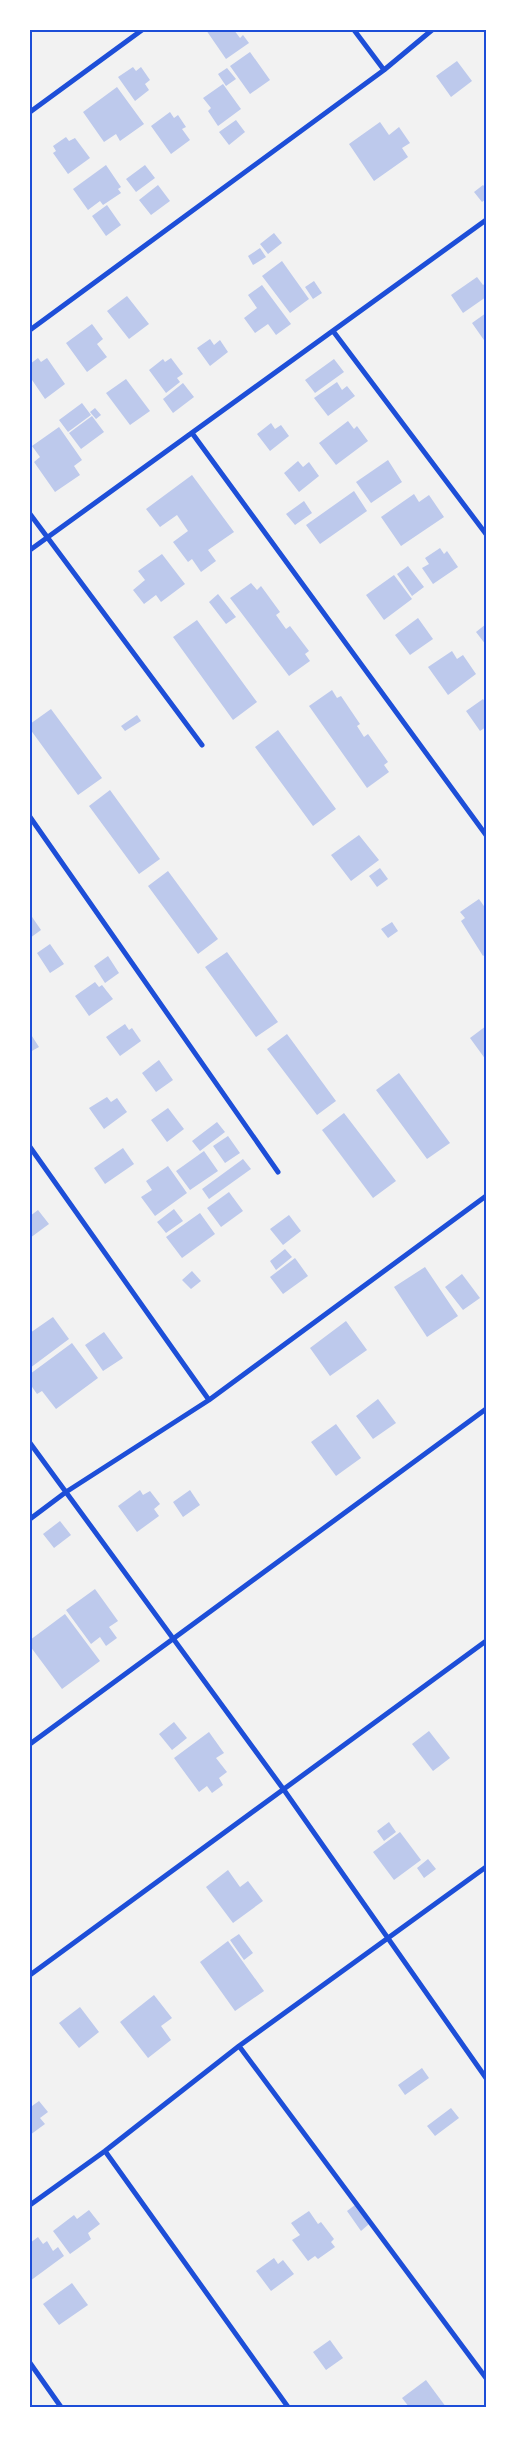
<svg xmlns="http://www.w3.org/2000/svg" width="516" height="2437" viewBox="0 0 516 2437" font-family="Quicksand,sans-serif">
<style>
.building{fill:#bdc9ec}
.lines{fill:none;stroke-linecap:round;stroke-linejoin:round}
.minor{stroke:#1d4ed8;stroke-width:5}
.neatline{fill:none;stroke:#1d4ed8;stroke-width:2}
</style>
<rect width="100%" height="100%" fill="#f2f2f2"/>
<path class="building" d="M206,30H234L240,38L243,35L249,43L226,59Z
M250,52L270,80L250,94L230,66Z
M457,61L472,81L451,97L436,76Z
M133,67L136,71L141,67L150,80L145,84L149,90L135,101L118,77Z
M227,68L236,79L226,86L218,74Z
M223,84L241,109L218,126L208,111L211,108L203,98Z
M117,87L144,124L120,141L116,134L104,142L83,112Z
M170,112L174,118L178,115L186,127L182,129L190,140L171,154L151,126Z
M236,120L245,132L229,145L219,132Z
M380,122L389,135L399,127L410,143L402,148L408,157L374,181L349,144Z
M66,137L69,141L75,138L90,158L68,174L53,153L56,151L53,146Z
M106,165L121,187L118,189L121,193L103,205L100,201L88,210L73,189Z
M145,165L155,178L136,192L126,179Z
M158,185L170,201L151,215L139,200Z
M483,185L486,188V199L482,202L474,192Z
M107,205L121,225L106,236L92,216Z
M274,233L282,243L268,254L260,244Z
M260,248L266,257L253,265L248,256Z
M282,261L309,299L290,313L262,276Z
M477,277L483,285L486,283V297L463,313L451,295Z
M314,281L322,293L313,299L305,287Z
M262,285L291,324L276,335L268,324L255,333L244,318L257,308L248,295Z
M127,296L149,324L129,339L107,311Z
M486,313V343L472,323Z
M92,324L103,339L97,344L107,357L87,372L66,343Z
M210,339L214,345L220,340L228,352L210,366L197,348Z
M38,358L41,362L47,358L65,384L45,399L30,377V364Z
M171,358L183,374L177,378L180,382L166,393L149,370L163,359L165,362Z
M334,359L344,372L315,393L305,380Z
M126,379L150,411L130,425L106,393Z
M337,382L342,390L347,386L355,396L328,416L314,398Z
M183,383L194,397L173,413L163,399Z
M82,403L91,415L68,432L59,420Z
M95,408L101,415L96,419L90,412Z
M92,416L104,432L81,449L69,433Z
M348,421L354,429L357,426L368,441L336,465L319,443Z
M271,423L275,429L281,425L289,436L270,451L257,434Z
M59,427L82,460L74,466L80,475L55,492L34,462L40,457L32,446Z
M388,460L402,482L371,503L356,482Z
M298,461L303,467L309,462L319,476L299,492L284,473Z
M192,475L234,532L208,550L216,561L201,572L192,559L188,562L173,542L188,531L177,515L160,527L146,509Z
M354,491L367,511L320,544L306,525Z
M414,494L419,502L429,495L444,517L401,546L381,517Z
M304,501L312,513L295,525L286,514Z
M440,548L444,554L447,551L458,567L433,584L422,568L429,564L425,558Z
M162,554L185,584L161,602L156,595L144,604L133,590L145,580L138,571Z
M408,566L424,587L412,596L397,574Z
M394,575L412,599L384,620L366,595Z
M251,583L257,590L261,586L280,612L276,615L286,629L290,626L309,651L305,654L310,661L289,676L230,598Z
M218,594L236,617L226,624L209,602Z
M418,618L433,639L410,655L395,635Z
M197,620L257,702L233,720L173,637Z
M486,624V645L476,632Z
M452,651L457,659L463,655L476,674L448,695L428,667Z
M332,690L337,698L341,696L360,724L357,726L364,737L368,734L388,762L384,765L389,772L367,788L309,706Z
M483,699L486,703V727L480,731L466,711Z
M51,709L102,778L78,795L30,729V724Z
M137,715L141,721L125,731L121,726Z
M278,730L336,809L313,826L255,747Z
M110,790L160,859L139,874L89,806Z
M359,835L379,860L351,881L331,855Z
M380,868L388,879L377,887L369,876Z
M168,871L218,939L198,954L148,886Z
M479,899L486,909V954L483,956L461,921L465,918L460,912Z
M30,914L41,930L30,938Z
M392,922L398,931L388,938L381,929Z
M50,944L64,964L50,973L37,953Z
M227,952L278,1022L256,1037L205,967Z
M108,956L119,973L105,983L94,966Z
M95,982L99,987L102,985L113,999L89,1016L75,996Z
M125,1024L129,1030L132,1028L141,1041L120,1056L106,1037Z
M486,1026V1060L470,1038Z
M30,1033L39,1047L30,1052Z
M287,1034L336,1101L317,1115L267,1049Z
M159,1060L173,1080L156,1092L142,1073Z
M399,1073L450,1143L427,1159L376,1090Z
M107,1097L111,1102L117,1098L127,1112L104,1129L89,1108Z
M168,1108L184,1129L167,1142L151,1120Z
M344,1113L396,1181L373,1198L322,1130Z
M217,1122L225,1132L200,1151L192,1141Z
M228,1136L240,1153L225,1163L213,1146Z
M123,1148L134,1164L105,1184L94,1168Z
M204,1151L218,1171L190,1190L176,1171Z
M243,1159L251,1169L209,1199L202,1189Z
M168,1166L187,1193L155,1216L141,1197L152,1190L146,1181Z
M229,1192L243,1211L221,1227L207,1208Z
M174,1209L183,1221L166,1233L157,1222Z
M38,1210L49,1224L30,1238V1216Z
M200,1213L215,1234L182,1258L166,1237Z
M289,1215L301,1231L283,1245L270,1229Z
M285,1249L292,1257L276,1270L270,1261Z
M295,1258L308,1276L283,1294L270,1277Z
M425,1267L458,1316L427,1337L394,1287Z
M192,1271L201,1281L191,1289L182,1280Z
M462,1274L480,1298L463,1310L445,1287Z
M53,1317L69,1339L30,1368V1333Z
M346,1321L367,1350L330,1376L310,1348Z
M104,1332L123,1358L103,1371L85,1345Z
M72,1343L98,1378L56,1409L42,1391L37,1394L30,1384V1374Z
M378,1399L396,1423L373,1439L356,1416Z
M336,1424L361,1458L336,1476L311,1442Z
M140,1490L143,1495L150,1491L160,1504L154,1509L159,1516L137,1532L118,1506Z
M190,1490L200,1505L183,1517L173,1502Z
M60,1521L71,1535L54,1548L43,1534Z
M95,1589L118,1621L109,1627L117,1638L106,1646L100,1637L91,1644L66,1610Z
M65,1614L100,1661L62,1689L30,1646V1640Z
M174,1722L187,1738L172,1750L159,1734Z
M429,1731L450,1758L433,1771L412,1744Z
M209,1732L224,1753L216,1758L227,1772L219,1778L223,1785L212,1793L207,1786L199,1792L174,1758Z
M389,1822L396,1832L384,1841L377,1831Z
M400,1832L421,1860L394,1880L373,1852Z
M428,1859L436,1869L424,1878L417,1868Z
M228,1870L240,1887L248,1881L263,1901L233,1923L206,1887Z
M239,1934L253,1953L244,1960L230,1940Z
M228,1941L264,1991L235,2011L200,1962Z
M154,1995L172,2018L161,2026L171,2040L148,2058L120,2022Z
M80,2007L99,2032L79,2048L59,2023Z
M422,2068L429,2078L405,2095L398,2085Z
M39,2101L48,2112L40,2118L45,2124L30,2135V2104L32,2106Z
M451,2108L459,2118L435,2136L427,2126Z
M355,2205L369,2224L361,2231L347,2211Z
M89,2210L100,2224L88,2233L91,2239L70,2254L53,2231L74,2215L77,2219Z
M309,2211L318,2224L321,2222L334,2239L331,2242L335,2247L318,2259L315,2256L308,2261L292,2240L300,2235L291,2223Z
M38,2237L43,2244L47,2241L53,2251L58,2247L64,2256L30,2281V2243Z
M274,2258L278,2264L283,2260L294,2274L271,2291L256,2271Z
M72,2283L88,2305L59,2325L43,2304Z
M330,2340L343,2358L326,2370L313,2352Z
M426,2380L446,2407H409L402,2398Z"/>
<g class="lines">
<path class="minor" d="M354,30L384,70
M30,112L142,30
M30,330L384,70L432,30
M333,331L486,534
M192,433L486,835
M30,514L202,745
M30,550L486,220
M30,817L278,1172
M30,1147L209,1400
M30,1443L284,1790L486,2078
M30,1519L66,1492L209,1400L486,1196
M30,1744L486,1409
M30,1975L486,1641
M239,2046L486,2378
M105,2151L288,2407
M30,2205L105,2151L239,2046L486,1867
M30,2363L61,2407"/>
</g>
<rect width="516" height="2437" fill="none" stroke="#ffffff" stroke-width="62"/>
<rect x="31" y="31" width="454" height="2375" class="neatline"/>
</svg>
